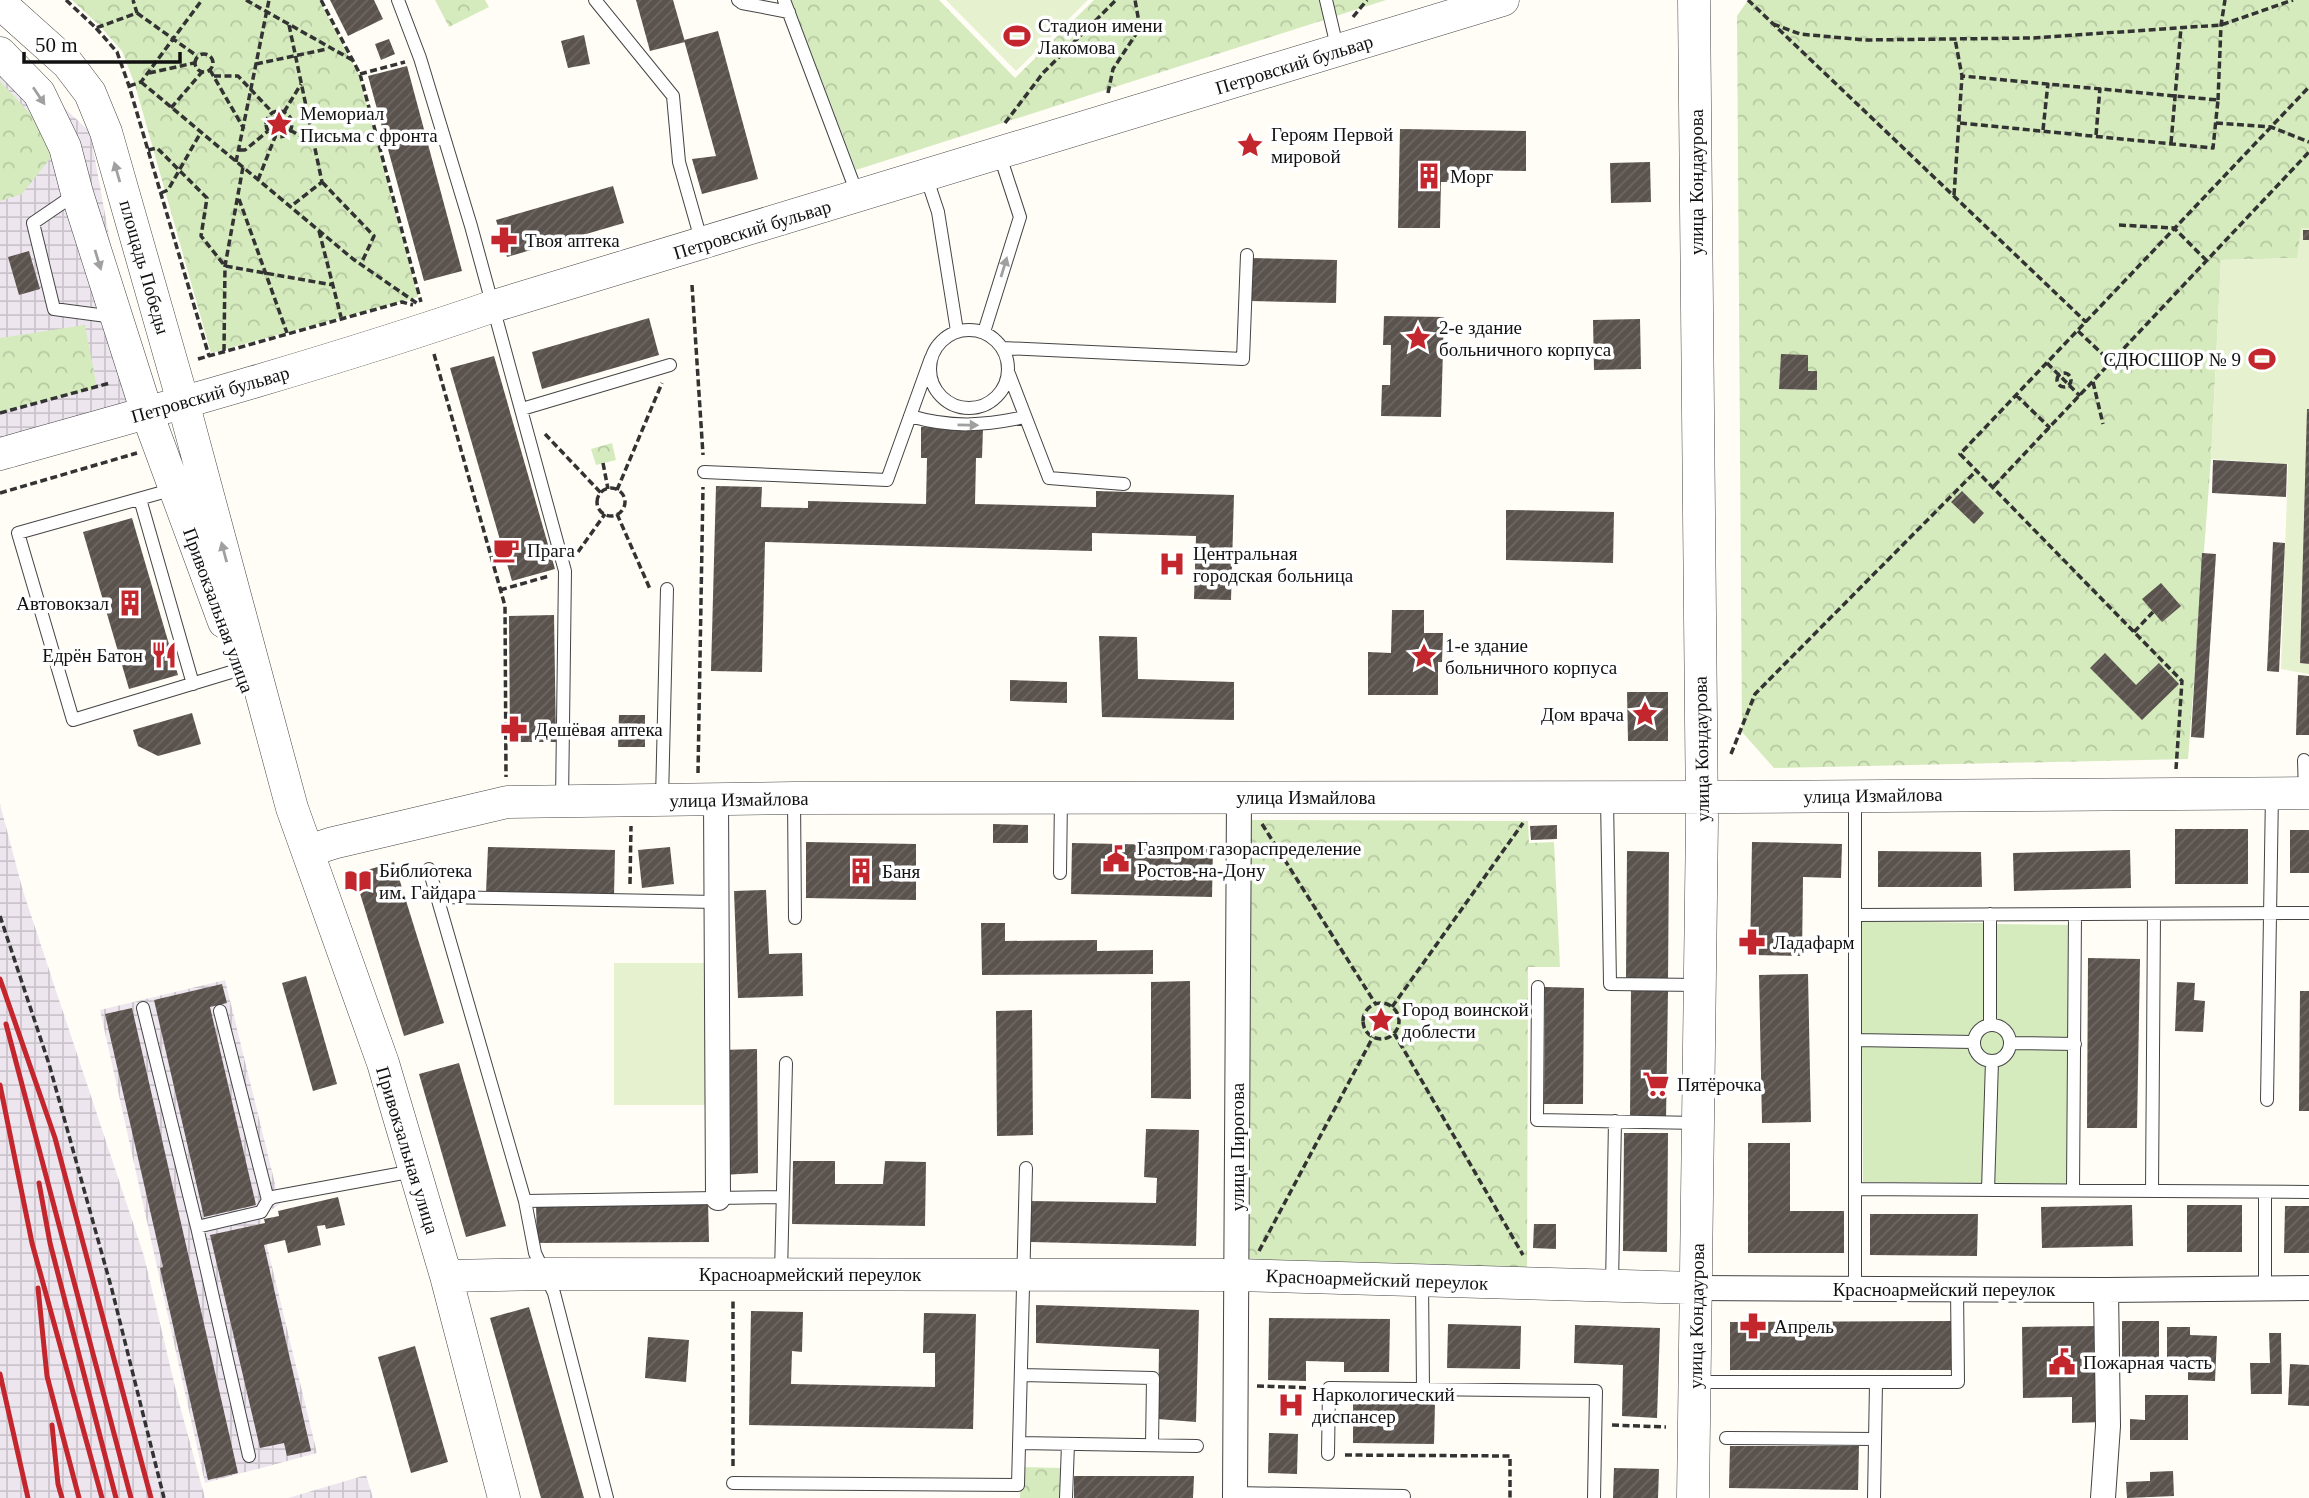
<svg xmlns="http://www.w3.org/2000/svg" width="2309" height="1498" viewBox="0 0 2309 1498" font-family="Georgia,serif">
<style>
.industrial{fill:url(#industrial-grid)}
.grass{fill:#d5ebbd}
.park{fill:url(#park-crowns)}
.pitch{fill:#e6f2cf}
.building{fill:url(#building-hatch)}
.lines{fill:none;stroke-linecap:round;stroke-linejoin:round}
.service-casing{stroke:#444;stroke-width:14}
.minor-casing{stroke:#444;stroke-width:26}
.tertiary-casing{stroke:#444;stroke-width:33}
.path{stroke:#333;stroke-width:3.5;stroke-dasharray:7 3.5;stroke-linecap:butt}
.service{stroke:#fff;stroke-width:12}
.minor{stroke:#fff;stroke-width:24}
.tertiary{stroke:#fff;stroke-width:32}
.rail{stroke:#c4262e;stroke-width:5}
.oneway{fill:#a0a0a0}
.labels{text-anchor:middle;stroke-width:7;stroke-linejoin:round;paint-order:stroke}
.poi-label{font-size:19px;fill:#111;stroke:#fff;text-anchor:start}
.street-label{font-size:19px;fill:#111;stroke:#fff}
</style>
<defs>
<pattern id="industrial-grid" width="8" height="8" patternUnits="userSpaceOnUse" patternTransform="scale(1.75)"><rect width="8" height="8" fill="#eee6ef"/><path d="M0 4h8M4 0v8" fill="none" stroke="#cbc4cc"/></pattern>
<pattern id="park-crowns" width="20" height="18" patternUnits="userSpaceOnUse" patternTransform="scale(1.75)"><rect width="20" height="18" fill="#d5ebbd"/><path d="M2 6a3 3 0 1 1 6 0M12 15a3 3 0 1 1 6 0" fill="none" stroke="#b6c8a1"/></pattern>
<pattern id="building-hatch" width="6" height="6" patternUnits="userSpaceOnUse" patternTransform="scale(1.75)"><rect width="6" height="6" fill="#5a524d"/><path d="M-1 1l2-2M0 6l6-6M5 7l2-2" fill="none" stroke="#6d6662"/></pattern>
</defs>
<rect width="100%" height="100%" fill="#fffdf5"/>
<path class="industrial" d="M0,47L90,132L142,415L0,453Z
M0,804L23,891L144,1256L177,1395L205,1498H0Z
M225,980L280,1204L260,1217L317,1453L205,1483L100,1010Z
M366,1475L373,1498H288Z"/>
<path class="grass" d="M1861,921L1985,923V1022L1977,1029L1972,1038L1861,1035Z
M1995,924L2071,925L2069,1039L2013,1038L2001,1023L1994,1022Z
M1979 1043a13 13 0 1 1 26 0a13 13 0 1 1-26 0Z
M1862,1046L1969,1047C1973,1056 1977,1061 1986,1064L1982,1183L1863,1182Z
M2014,1047L2070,1048L2068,1186L1993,1185L1997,1065C2006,1061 2011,1057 2014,1047Z"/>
<path class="park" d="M72,0H319L359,75L418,297L211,353L135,85L122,51L99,25Z
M435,0H485L489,7L449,27Z
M791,0H939L1015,78L1094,0H1386L856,170Z
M1748,0H2309V228L2301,229L2298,258L2221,260L2211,459L2188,759L1774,768L1742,732L1737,16Z
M0,81L60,146L22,194L0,201Z
M85,325L97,388L0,412V338Z
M612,443L616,460L596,465L591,449Z
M1240,820L1528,821L1529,843L1554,842L1560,967H1528L1527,1278L1237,1273Z
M1021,1467L1062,1468L1061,1498H1020Z"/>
<path class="pitch" d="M946,0H1088L1016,71Z
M2301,228H2309V674L2281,669L2288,464L2211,459L2221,260L2297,258Z
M614,963H705V1105H614Z"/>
<path class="building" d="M330,0H374L383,19L348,36Z
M636,0H673L685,42L650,51Z
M718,31L758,179L702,194L692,159L716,156L684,40Z
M584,35L590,64L568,68L561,41Z
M389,39L395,54L381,60L375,44Z
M407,66L462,271L424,281L368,76Z
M1400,129L1526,131V171L1460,170V182H1441L1440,228H1398Z
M1650,162L1651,202L1611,203L1610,163Z
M613,186L624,223L507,257L496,220Z
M2303,230H2309V240H2303Z
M29,251L40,289L19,295L8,257Z
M1251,258L1337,260L1336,303L1251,301Z
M1384,316L1444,317L1441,417L1381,416L1382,385H1390L1391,345H1383Z
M649,318L659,355L542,389L532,352Z
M1640,319L1641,369L1594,370L1593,320Z
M1781,354L1808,355V371H1817V390L1779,389Z
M494,356L555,569L512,581L450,368Z
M2307,409H2309V664L2300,663Z
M921,427L983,428L982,458H976L975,504L1096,507V491L1234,495L1231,600L1194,599L1196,536L1092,533V551L765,542L762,672L711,671L716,486L762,487L761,507L808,508V501L926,504L927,458H921Z
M2213,460L2287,464L2286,497L2212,493Z
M1962,491L1984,513L1974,524L1951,502Z
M1506,510L1614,512L1613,563L1506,560Z
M132,518L178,675L129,689L83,532Z
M2273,542L2285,543L2279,672L2267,671Z
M2202,553L2216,554L2204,738L2191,737Z
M2161,583L2181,606L2162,622L2142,599Z
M1392,610H1424V633H1443L1442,662H1438V695H1368V652L1391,653Z
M554,615L556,742H510L509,616Z
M1099,636L1137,637L1138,679L1234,682V720L1102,717Z
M2105,653L2136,685L2159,663L2179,684L2142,720L2090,668Z
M2298,675L2309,676V735H2296Z
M1010,680L1067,682V703L1010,701Z
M1627,692H1668V741H1628Z
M192,713L201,744L158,756L138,746L133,730Z
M619,715H645V747H618Z
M993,824L1028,825V843H993Z
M1557,825V839L1531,840L1530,826Z
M2175,829H2248V884H2175Z
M2290,830H2309V873H2290Z
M806,842L916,844V900L806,898Z
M1752,842L1842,844L1841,878L1803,877L1802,956L1750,955Z
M1072,843L1213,846L1212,897L1071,894Z
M488,847L615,850L614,896L486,893Z
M670,847L674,884L642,888L638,850Z
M2130,850L2131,888L2014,891L2013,853Z
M1627,851L1669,852L1668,979L1626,978Z
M1878,851L1981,852L1982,887H1878Z
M394,862L444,1023L404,1036L354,874Z
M766,890L769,954L802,953L803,996L738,998L734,891Z
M981,923H1005V941L1097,940V951L1153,950V974L982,975Z
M2088,958L2140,959L2137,1128H2087Z
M1808,974L1811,1122L1762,1123L1759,975Z
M306,976L337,1084L313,1091L282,983Z
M1190,981L1191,1099L1151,1098V982Z
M2177,982L2195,983L2194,1000L2205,1001L2203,1032L2175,1031Z
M222,984L227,1003L210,1007L256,1205L204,1217L154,1000Z
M1545,987L1584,988L1583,1104H1544Z
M1631,990L1668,991L1666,1120L1630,1119Z
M2300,991H2309V1111H2299Z
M132,1008L238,1473L208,1480L160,1268L163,1267L105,1014Z
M1032,1010L1033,1135L997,1136L996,1011Z
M757,1049L758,1173L722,1175L721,1050Z
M459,1063L506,1226L466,1237L419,1074Z
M1146,1129L1199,1130L1196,1246L1031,1242L1030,1201L1156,1203L1157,1178L1144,1177Z
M1624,1133H1668L1667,1252L1623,1251Z
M1748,1143H1790V1211H1844V1253H1748Z
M793,1161H835V1184H883L885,1161L926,1162L925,1226L792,1224Z
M338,1197L345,1225L326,1229L325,1225L317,1226L321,1245L288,1253L285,1240L264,1245L311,1451L287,1456L284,1443L260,1448L210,1235L265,1223L264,1219L279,1216L278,1211Z
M708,1201L709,1242L537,1243L536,1204Z
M2132,1205L2133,1246L2042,1248L2041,1207Z
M2187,1205H2242V1252H2187Z
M2285,1206H2309V1253H2284Z
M1870,1214H1978L1977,1256L1870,1255Z
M1534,1224H1556V1249L1533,1248Z
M1036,1305L1199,1310L1196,1422L1158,1419L1159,1349L1036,1343Z
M529,1307L584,1498H541L490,1318Z
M751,1311L803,1312L802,1352L792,1351L791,1384L935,1387V1353H923L924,1313L976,1314L973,1429L749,1425Z
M1269,1318L1390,1319L1389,1372H1344V1362L1306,1361V1381L1268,1380Z
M1956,1321V1370H1730V1322Z
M2122,1321H2159V1361L2122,1360Z
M1448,1324L1521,1326L1520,1369L1447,1368Z
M1575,1325L1660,1328L1657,1418L1622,1416L1623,1365L1574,1363Z
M2100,1326L2102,1422L2072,1423V1397L2023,1398L2022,1327Z
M2167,1327H2190V1335L2217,1336L2215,1381L2188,1380V1360L2167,1359Z
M2269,1333H2281L2282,1394H2251L2250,1363H2270Z
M648,1337L689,1340L686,1382L645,1378Z
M415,1346L448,1462L411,1473L378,1357Z
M2290,1364L2309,1365V1406L2288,1405Z
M2145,1395H2188V1440H2130V1419L2145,1420Z
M1353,1403H1435L1434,1444L1353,1443Z
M1269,1433L1298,1434L1297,1474L1268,1473Z
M1730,1446H1859L1858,1490L1729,1488Z
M1614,1468L1659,1469L1658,1498H1613Z
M2173,1471L2174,1496L2127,1498L2126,1482L2150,1481V1472Z
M1074,1476H1194L1193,1498H1074Z"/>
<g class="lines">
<g class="service-casing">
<path id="service" d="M398,0L420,58L471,226L565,571L562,801
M595,0L673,96L679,162L702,243
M738,0L742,3L789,12
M784,0L858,196
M1326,0L1338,51
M926,176L938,212L957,331
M77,193L33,223L54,309L114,317
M930 369a39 39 0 1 1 78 0a39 39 0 1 1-78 0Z
M984,332L1020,217L999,153
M1003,348L1243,359L1247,255
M1009,374L1049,478L1124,484
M522,409L670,365
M910,416C951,428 984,426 1025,417
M704,472L887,480L931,358
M174,489L18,533L73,720L241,669
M140,499L193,684
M2304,760L2305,793
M1855,796V1289
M1607,798L1610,984L1700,985
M662,799L667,589
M794,799L795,918
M429,869L525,1201L535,1253L554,1293L607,1498
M1060,873L1061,797
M437,897L717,902
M1990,914V1025
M1855,915L2309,913
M1538,987L1537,1120L1698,1123
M143,1008L197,1227L261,1212L268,1200L273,1197L414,1171
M220,1011L268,1200
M1974 1043a18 18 0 1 1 36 0a18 18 0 1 1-36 0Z
M1855,1040L1974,1042
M2010,1043L2075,1044
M2267,1100L2272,793
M1855,1189L2309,1192
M1988,1190L1992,1061
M2073,1190L2075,914
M2152,1191L2154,914
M525,1201L782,1197
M197,1227L249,1456
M781,1273L786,1063
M1422,1280L1423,1389
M1612,1285L1615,1121
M2265,1287V1192
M1021,1375L1153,1378L1152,1445
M1695,1382H1958L1957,1289
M1726,1438L1875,1439
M1019,1443L1197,1446
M1328,1454L1329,1388L1596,1391L1594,1498
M733,1483L1018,1485L1026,1168
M1235,1493L1404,1496
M1066,1498L1068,1444
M1874,1498L1876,1383"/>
</g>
<g class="minor-casing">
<path id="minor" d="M716,799L718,1198
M1696,1288L2106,1290L2309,1288
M1235,1498L1239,797
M2103,1498L2108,1426L2106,1290"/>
</g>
<g class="tertiary-casing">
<path id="tertiary" d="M0,3L68,64L90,93L106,132L183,402L292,808L383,1063L446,1276L504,1498
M0,53L39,93L65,147L77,193L147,413L224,622
M0,454C165,408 331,362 494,306L1503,0
M308,851L333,843L507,802L794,798L1732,797L2309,793
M446,1276L547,1274L1236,1275L1696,1288
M1693,1498L1702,820L1694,0"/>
</g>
<path class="path" d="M66,0L96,28L137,13L133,0
M246,0L354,61
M321,0L360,74L421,302
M1748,0L2086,322
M137,13L197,56
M1353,17L1367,0
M1773,24L1800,34L1865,40L2032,38L2221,25L2293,0
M289,25L322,182L290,207
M96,28L117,52L129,86L209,356
M195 63a9 9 0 1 1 18 0a9 9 0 1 1-18 0Z
M256,64L327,49
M210,70L244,129
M149,73L194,63
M360,74L405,62
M214,76H238L273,113
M141,82L353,259L418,304
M129,86L141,82L202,0
M1108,93L1113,69L1140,28L1135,0
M2218,100L2221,25L2225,0
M171,108L202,72
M266 124a13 13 0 1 1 26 0a13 13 0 1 1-26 0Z
M284,112L301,84
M1005,123L1043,73L1116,0
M1960,123L2213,148L2218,100L1962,76
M2216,123L2271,127L2309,142
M290,130L313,143
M2043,130L2048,83
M2096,135L2100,88
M2171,143L2181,28
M148,150L157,148L207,198L201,236L225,266L333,285
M240,150H245L268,131
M236,162L269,0
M258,180L275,137
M322,182L374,236L361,264
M161,193L168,190L201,132
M1954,195L1962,76L1955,39
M239,199L287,333
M2119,225L2174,228L2207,261
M319,231L341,317
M692,285L703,455
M2078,331L2112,363
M224,351L225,266L243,167
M434,354L505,606L506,777
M198,359L402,302L413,305
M2047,363L2080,396
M2057 380a7 7 0 1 1 14 0a7 7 0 1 1-14 0Z
M2093,382L2103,424
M2016,395L2050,428
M0,413L110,383
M545,434L601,493
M603,463L608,489
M1994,486L2309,152
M597 502a14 14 0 1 1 28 0a14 14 0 1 1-28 0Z
M617,490L662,383
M0,493L137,453
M617,514L650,589
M578,552L605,514
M500,590L549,576
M2134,632L2153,612
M1731,754L1755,694L1977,470
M2176,769L2182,681L1960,454L2309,87
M698,773L703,487
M1262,824L1375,1003
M630,884L631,826
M0,916L49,1064L112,1290L164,1498
M1363 1021a18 18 0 1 1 36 0a18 18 0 1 1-36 0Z
M1392,1007L1523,823
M1394,1033L1523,1255
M1259,1251L1373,1037
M1257,1386L1315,1388
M1612,1425L1666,1427
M1345,1455L1510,1456V1498
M733,1466V1299"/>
<use href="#service" class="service"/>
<use href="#minor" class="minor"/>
<use href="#tertiary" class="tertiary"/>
<path class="rail" d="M0,979L55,1138L151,1498
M6,1024L131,1498
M0,1085L32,1243L102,1498
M39,1183L50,1243L116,1498
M38,1288L47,1376L79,1498
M0,1374L28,1498
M52,1425L58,1484L62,1498"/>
</g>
<defs><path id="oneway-solid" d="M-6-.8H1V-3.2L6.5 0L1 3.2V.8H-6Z" transform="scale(1.75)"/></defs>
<g class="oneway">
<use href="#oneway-solid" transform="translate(39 96) rotate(56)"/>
<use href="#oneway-solid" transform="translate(117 172) rotate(-106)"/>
<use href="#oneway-solid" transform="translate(98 260) rotate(73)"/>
<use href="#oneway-solid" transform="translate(1004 267) rotate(-73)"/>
<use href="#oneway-solid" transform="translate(968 425) rotate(1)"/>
<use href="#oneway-solid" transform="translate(224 552) rotate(-105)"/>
</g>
<defs>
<g id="stadium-bare" transform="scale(2.1)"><path d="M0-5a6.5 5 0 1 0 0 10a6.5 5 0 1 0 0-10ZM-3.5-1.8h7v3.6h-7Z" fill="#c4262e" stroke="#fff" stroke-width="2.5" paint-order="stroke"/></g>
<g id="sight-bare" transform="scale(2.1)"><path d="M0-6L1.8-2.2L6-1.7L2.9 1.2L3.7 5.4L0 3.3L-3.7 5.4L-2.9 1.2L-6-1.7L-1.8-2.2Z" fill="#c4262e" stroke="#fff" stroke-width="2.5" paint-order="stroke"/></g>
<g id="building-bare" transform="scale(2.1)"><path d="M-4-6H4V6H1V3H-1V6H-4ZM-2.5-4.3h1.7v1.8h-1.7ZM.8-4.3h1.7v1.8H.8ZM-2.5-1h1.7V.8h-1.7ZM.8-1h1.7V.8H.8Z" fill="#c4262e" stroke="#fff" stroke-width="2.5" paint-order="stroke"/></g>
<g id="pharmacy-bare" transform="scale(2.1)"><path d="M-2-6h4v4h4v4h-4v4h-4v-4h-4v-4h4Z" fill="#c4262e" stroke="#fff" stroke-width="2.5" paint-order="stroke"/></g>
<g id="cafe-bare" transform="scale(2.1)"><path d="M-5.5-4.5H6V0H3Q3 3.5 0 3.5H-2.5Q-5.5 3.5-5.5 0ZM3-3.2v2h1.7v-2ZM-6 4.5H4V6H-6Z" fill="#c4262e" stroke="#fff" stroke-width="2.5" paint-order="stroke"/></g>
<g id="hospital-bare" transform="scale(2.1)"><path d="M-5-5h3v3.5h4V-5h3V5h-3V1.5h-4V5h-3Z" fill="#c4262e" stroke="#fff" stroke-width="2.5" paint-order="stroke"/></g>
<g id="restaurant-bare" transform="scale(2.1)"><path d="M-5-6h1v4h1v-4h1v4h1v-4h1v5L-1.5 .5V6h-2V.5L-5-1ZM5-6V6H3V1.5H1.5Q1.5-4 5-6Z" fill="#c4262e" stroke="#fff" stroke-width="2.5" paint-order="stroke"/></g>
<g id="civic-bare" transform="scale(2.1)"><path d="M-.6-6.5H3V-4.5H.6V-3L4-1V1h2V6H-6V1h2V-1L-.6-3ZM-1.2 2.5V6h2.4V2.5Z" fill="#c4262e" stroke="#fff" stroke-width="2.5" paint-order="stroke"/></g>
<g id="library-bare" transform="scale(2.1)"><path d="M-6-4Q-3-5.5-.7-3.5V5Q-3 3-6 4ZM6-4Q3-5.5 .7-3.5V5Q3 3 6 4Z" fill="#c4262e" stroke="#fff" stroke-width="2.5" paint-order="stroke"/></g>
<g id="supermarket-bare" transform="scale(2.1)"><path d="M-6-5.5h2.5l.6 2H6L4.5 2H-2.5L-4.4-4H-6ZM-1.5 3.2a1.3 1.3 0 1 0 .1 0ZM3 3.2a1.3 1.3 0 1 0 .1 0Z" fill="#c4262e" stroke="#fff" stroke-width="2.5" paint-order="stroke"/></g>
</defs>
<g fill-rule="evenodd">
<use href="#stadium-bare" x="1017" y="36"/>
<use href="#sight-bare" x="279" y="124"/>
<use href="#sight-bare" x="1250" y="145"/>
<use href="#building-bare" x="1429" y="176"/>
<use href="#pharmacy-bare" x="504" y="240"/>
<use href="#sight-bare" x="1418" y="338"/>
<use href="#stadium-bare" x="2262" y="359"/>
<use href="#cafe-bare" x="506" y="550"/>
<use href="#hospital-bare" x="1172" y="564"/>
<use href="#building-bare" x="130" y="603"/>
<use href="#restaurant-bare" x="164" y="655"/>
<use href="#sight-bare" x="1424" y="656"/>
<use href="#sight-bare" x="1645" y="714"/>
<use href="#pharmacy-bare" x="514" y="729"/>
<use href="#civic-bare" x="1116" y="859"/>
<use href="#building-bare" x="861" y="871"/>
<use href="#library-bare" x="358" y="881"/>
<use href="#pharmacy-bare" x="1752" y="942"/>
<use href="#sight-bare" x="1381" y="1020"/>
<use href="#supermarket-bare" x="1656" y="1084"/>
<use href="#pharmacy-bare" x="1753" y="1326"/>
<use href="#civic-bare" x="2062" y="1362"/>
<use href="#hospital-bare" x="1291" y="1405"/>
</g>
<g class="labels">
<g class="poi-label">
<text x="1038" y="32">Стадион имени<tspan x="1038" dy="22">Лакомова</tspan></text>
<text x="300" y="120">Мемориал<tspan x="300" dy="22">Письма с фронта</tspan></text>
<text x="1271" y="141">Героям Первой<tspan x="1271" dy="22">мировой</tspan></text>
<text x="1450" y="183">Морг</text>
<text x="525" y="247">Твоя аптека</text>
<text x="1439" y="334">2-е здание<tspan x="1439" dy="22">больничного корпуса</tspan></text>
<text x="2241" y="366" text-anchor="end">СДЮСШОР № 9</text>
<text x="527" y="557">Прага</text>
<text x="1193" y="560">Центральная<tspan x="1193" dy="22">городская больница</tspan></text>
<text x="109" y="610" text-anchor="end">Автовокзал</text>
<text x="1445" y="652">1-е здание<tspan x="1445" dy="22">больничного корпуса</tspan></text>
<text x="143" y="662" text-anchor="end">Едрён Батон</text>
<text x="1624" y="721" text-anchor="end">Дом врача</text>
<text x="535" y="736">Дешёвая аптека</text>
<text x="1137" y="855">Газпром газораспределение<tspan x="1137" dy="22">Ростов-на-Дону</tspan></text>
<text x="379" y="877">Библиотека<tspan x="379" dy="22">им. Гайдара</tspan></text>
<text x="882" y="878">Баня</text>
<text x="1773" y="949">Ладафарм</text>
<text x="1402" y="1016">Город воинской<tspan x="1402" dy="22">доблести</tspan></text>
<text x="1677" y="1091">Пятёрочка</text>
<text x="1774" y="1333">Апрель</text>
<text x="2083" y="1369">Пожарная часть</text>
<text x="1312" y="1401">Наркологический<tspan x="1312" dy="22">диспансер</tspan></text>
</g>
<g class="street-label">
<text transform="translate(1294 64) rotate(-17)" y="7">Петровский бульвар</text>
<text transform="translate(1696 182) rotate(-90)" y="7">улица Кондаурова</text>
<text transform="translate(752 229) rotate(-17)" y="7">Петровский бульвар</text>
<text transform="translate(145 267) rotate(74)" y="7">площадь Победы</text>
<text transform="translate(210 394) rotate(-16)" y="7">Петровский бульвар</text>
<text transform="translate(219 610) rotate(70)" y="7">Привокзальная улица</text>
<text transform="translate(1701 749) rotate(-91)" y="7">улица Кондаурова</text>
<text transform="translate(1873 795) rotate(-1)" y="7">улица Измайлова</text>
<text x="1306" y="804">улица Измайлова</text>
<text transform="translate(739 799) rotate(-1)" y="7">улица Измайлова</text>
<text transform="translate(1237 1147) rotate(-90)" y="7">улица Пирогова</text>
<text transform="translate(408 1150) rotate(73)" y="7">Привокзальная улица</text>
<text x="810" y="1281">Красноармейский переулок</text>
<text transform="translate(1377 1279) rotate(2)" y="7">Красноармейский переулок</text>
<text x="1944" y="1296">Красноармейский переулок</text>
<text transform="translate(1696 1316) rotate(-89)" y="7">улица Кондаурова</text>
</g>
</g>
<path d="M24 52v10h156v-10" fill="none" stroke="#111111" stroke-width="3.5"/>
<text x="35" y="52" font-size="21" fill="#111111" stroke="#ffffff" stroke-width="5" paint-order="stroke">50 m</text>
</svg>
